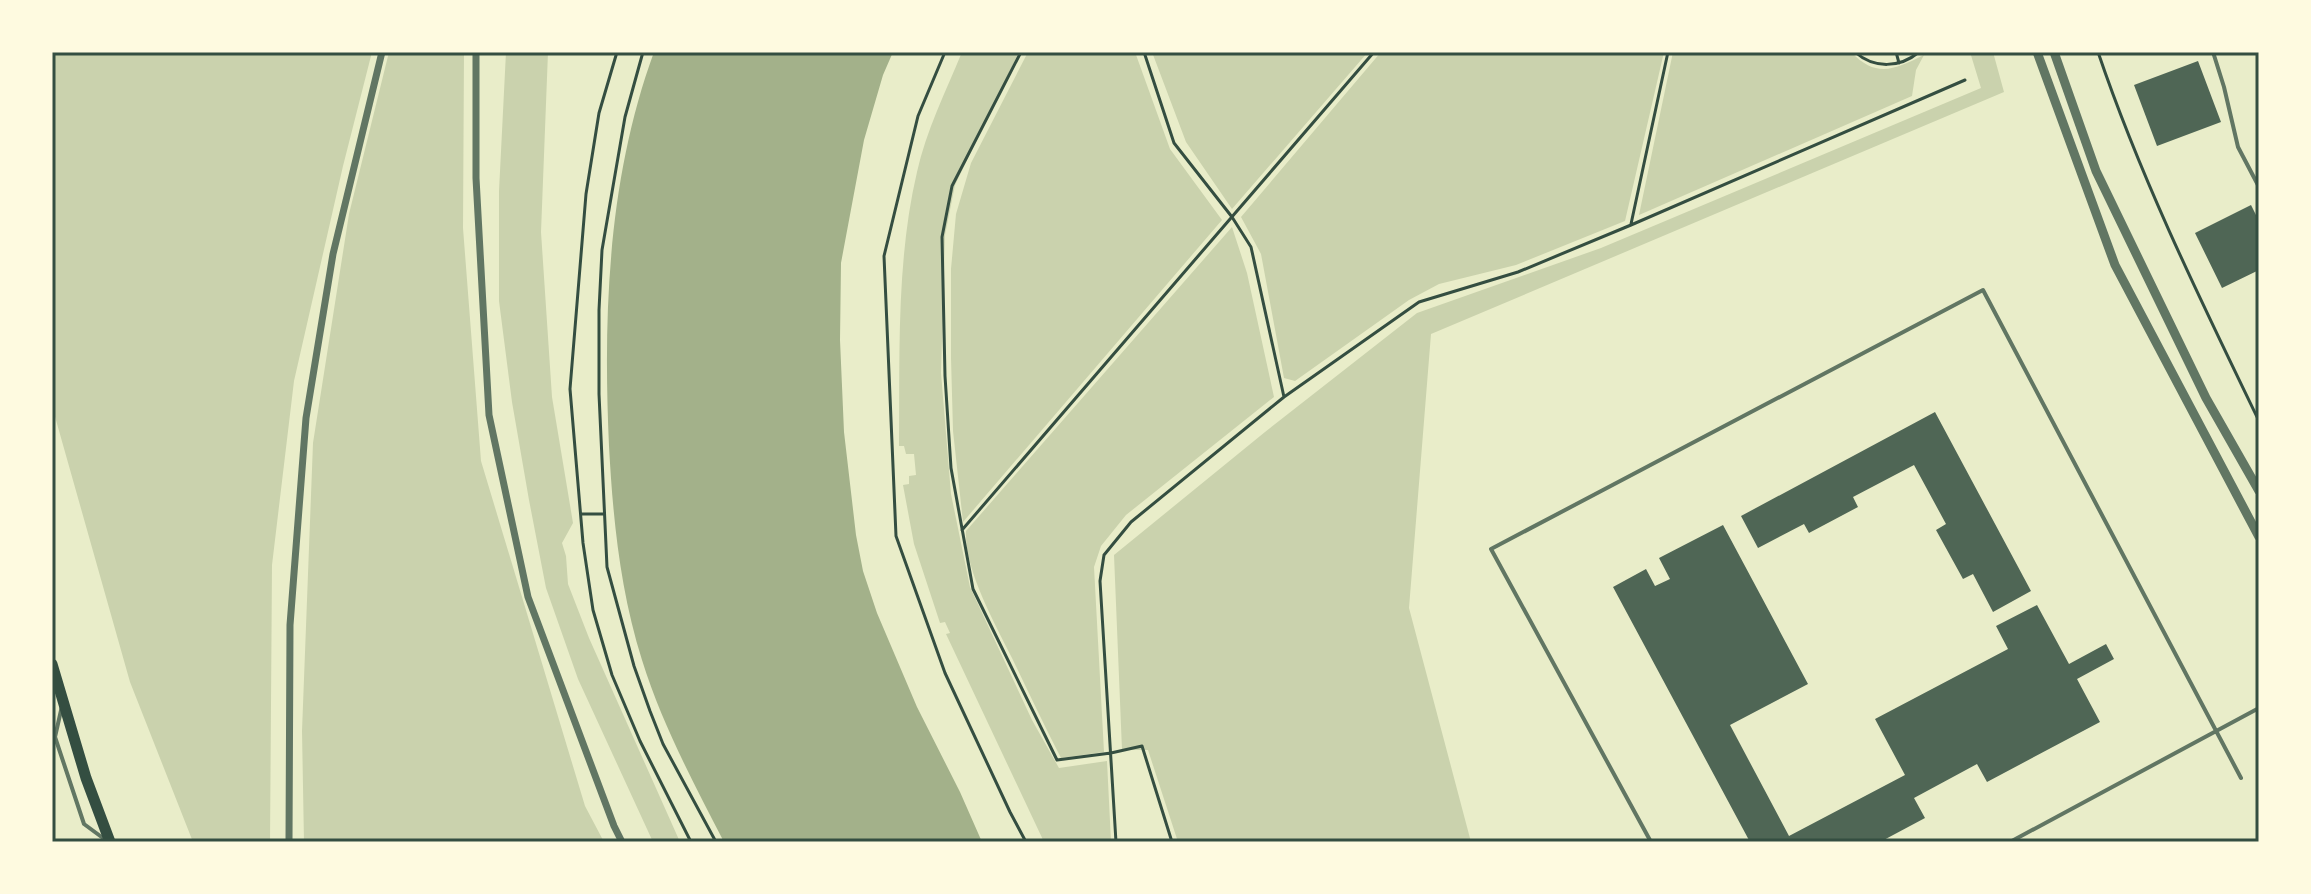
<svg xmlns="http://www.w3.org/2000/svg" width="2311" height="894" viewBox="0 0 2311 894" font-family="Ubuntu,sans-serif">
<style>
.green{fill:#cad2ad}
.water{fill:#a3b18a}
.building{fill:#4f6655}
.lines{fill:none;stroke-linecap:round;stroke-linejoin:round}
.path{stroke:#344e41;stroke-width:3}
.service{stroke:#617663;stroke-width:4}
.minor{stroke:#617663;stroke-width:7}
.tertiary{stroke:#617663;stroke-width:9}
.secondary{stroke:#344e41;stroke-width:11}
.neatline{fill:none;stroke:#344e41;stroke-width:3}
</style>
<rect width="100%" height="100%" fill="#e9edc9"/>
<path class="green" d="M52,52H372L343,166L294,381L272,565L270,842H193L130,682L52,406Z
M389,52H464L463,228L481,461L585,806L604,842H304L302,731L313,443L349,214Z
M506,52H548L541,232L552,397L573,523L562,543L566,556L568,584L589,638L680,842H653L578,679L546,588L529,500L512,402L499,301V191Z
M962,52H1019L955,185L945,235L941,373L951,494L970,587L1032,720L1059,768L1107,761L1111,842H1044L946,634L950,633L945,622L940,623L914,544L903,485L909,484V476L916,475L914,454H906L904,446H899C900,355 896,262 917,172C926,131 946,91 962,52Z
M1028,52H1135L1170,149L1222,220L963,522L953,431L951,358V269L956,214L971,163Z
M1152,52H1368L1232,209L1186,142Z
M1381,52H1664L1625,221L1516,265L1439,284L1409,300L1295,381L1284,378L1261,254L1241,217Z
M1673,52H1851C1877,79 1895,69 1924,55L1916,70L1912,96L1639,215Z
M1970,52H1993L2004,92L1431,334L1409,608L1471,842H1178L1148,750H1122L1114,555L1265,432L1417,313L1601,248L1981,88Z
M1232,227L1247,273L1274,397L1126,515L1101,546L1094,567L1104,752L1061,758C1044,725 1028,691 1012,658C995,624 964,569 966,531Z"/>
<path class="water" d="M654,52H893L883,75L864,140L841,263L840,340L844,432L856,535L863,571L877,613L917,707L960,792L982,842H724C693,782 662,724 642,660C620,590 613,519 609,446C603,314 608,178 654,52Z"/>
<path class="building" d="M2198,61L2221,122L2157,146L2134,85Z
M2251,205L2259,221V270L2222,288L2195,233Z
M1935,412L2031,591L1993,612L1973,574L1963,579L1936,530L1946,524L1914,465L1853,497L1858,507L1809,533L1804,524L1758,548L1741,516Z
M1723,525L1808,684L1730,725L1789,836L1905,775L1875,719L2008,649L1996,626L2037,605L2069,664L2106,644L2114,659L2077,679L2100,722L1987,782L1977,764L1914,798L1925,818L1880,842H1750L1613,587L1646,569L1655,586L1670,579L1659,558Z"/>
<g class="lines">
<path class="path" d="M617,52L599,113L586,194L570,389L583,543L593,610L612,675L640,741L691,842
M643,52L625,117L602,250L599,310V394L607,567L634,666L650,711L663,744L716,842
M945,52L918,116L884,256L896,536L945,673L1010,812L1026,842
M1021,52L952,186L942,237L945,376L951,468L973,589L1057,760L1111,753L1142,746L1172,842
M1144,52L1174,143L1232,217L1251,247L1284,397
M1855,52C1874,69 1900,68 1919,52
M1896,52L1899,63
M2098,52C2141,179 2201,301 2259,421
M1631,224L1668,52
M581,514H603
M962,530L1374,52
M1116,842L1100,581L1104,555L1131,522L1284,397L1419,302L1518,272L1631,225L1965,80"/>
<path class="service" d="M2213,52L2224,87L2238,147L2259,187
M62,706L55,737L84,824L107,841
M1651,842L1491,549L1983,290L2241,778
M2010,842L2259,708"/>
<path class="minor" d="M476,52V178L489,415L528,597L614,826L622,842
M289,842L290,625L306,418L333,254L382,52"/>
<path class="tertiary" d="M2037,52L2115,265L2259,537
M2054,52L2096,171L2206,398L2259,491"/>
<path class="secondary" d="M52,664L86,778L110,842"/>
</g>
<rect width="2311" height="894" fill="none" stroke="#fefae0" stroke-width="108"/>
<rect x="54" y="54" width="2203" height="786" class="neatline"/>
</svg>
